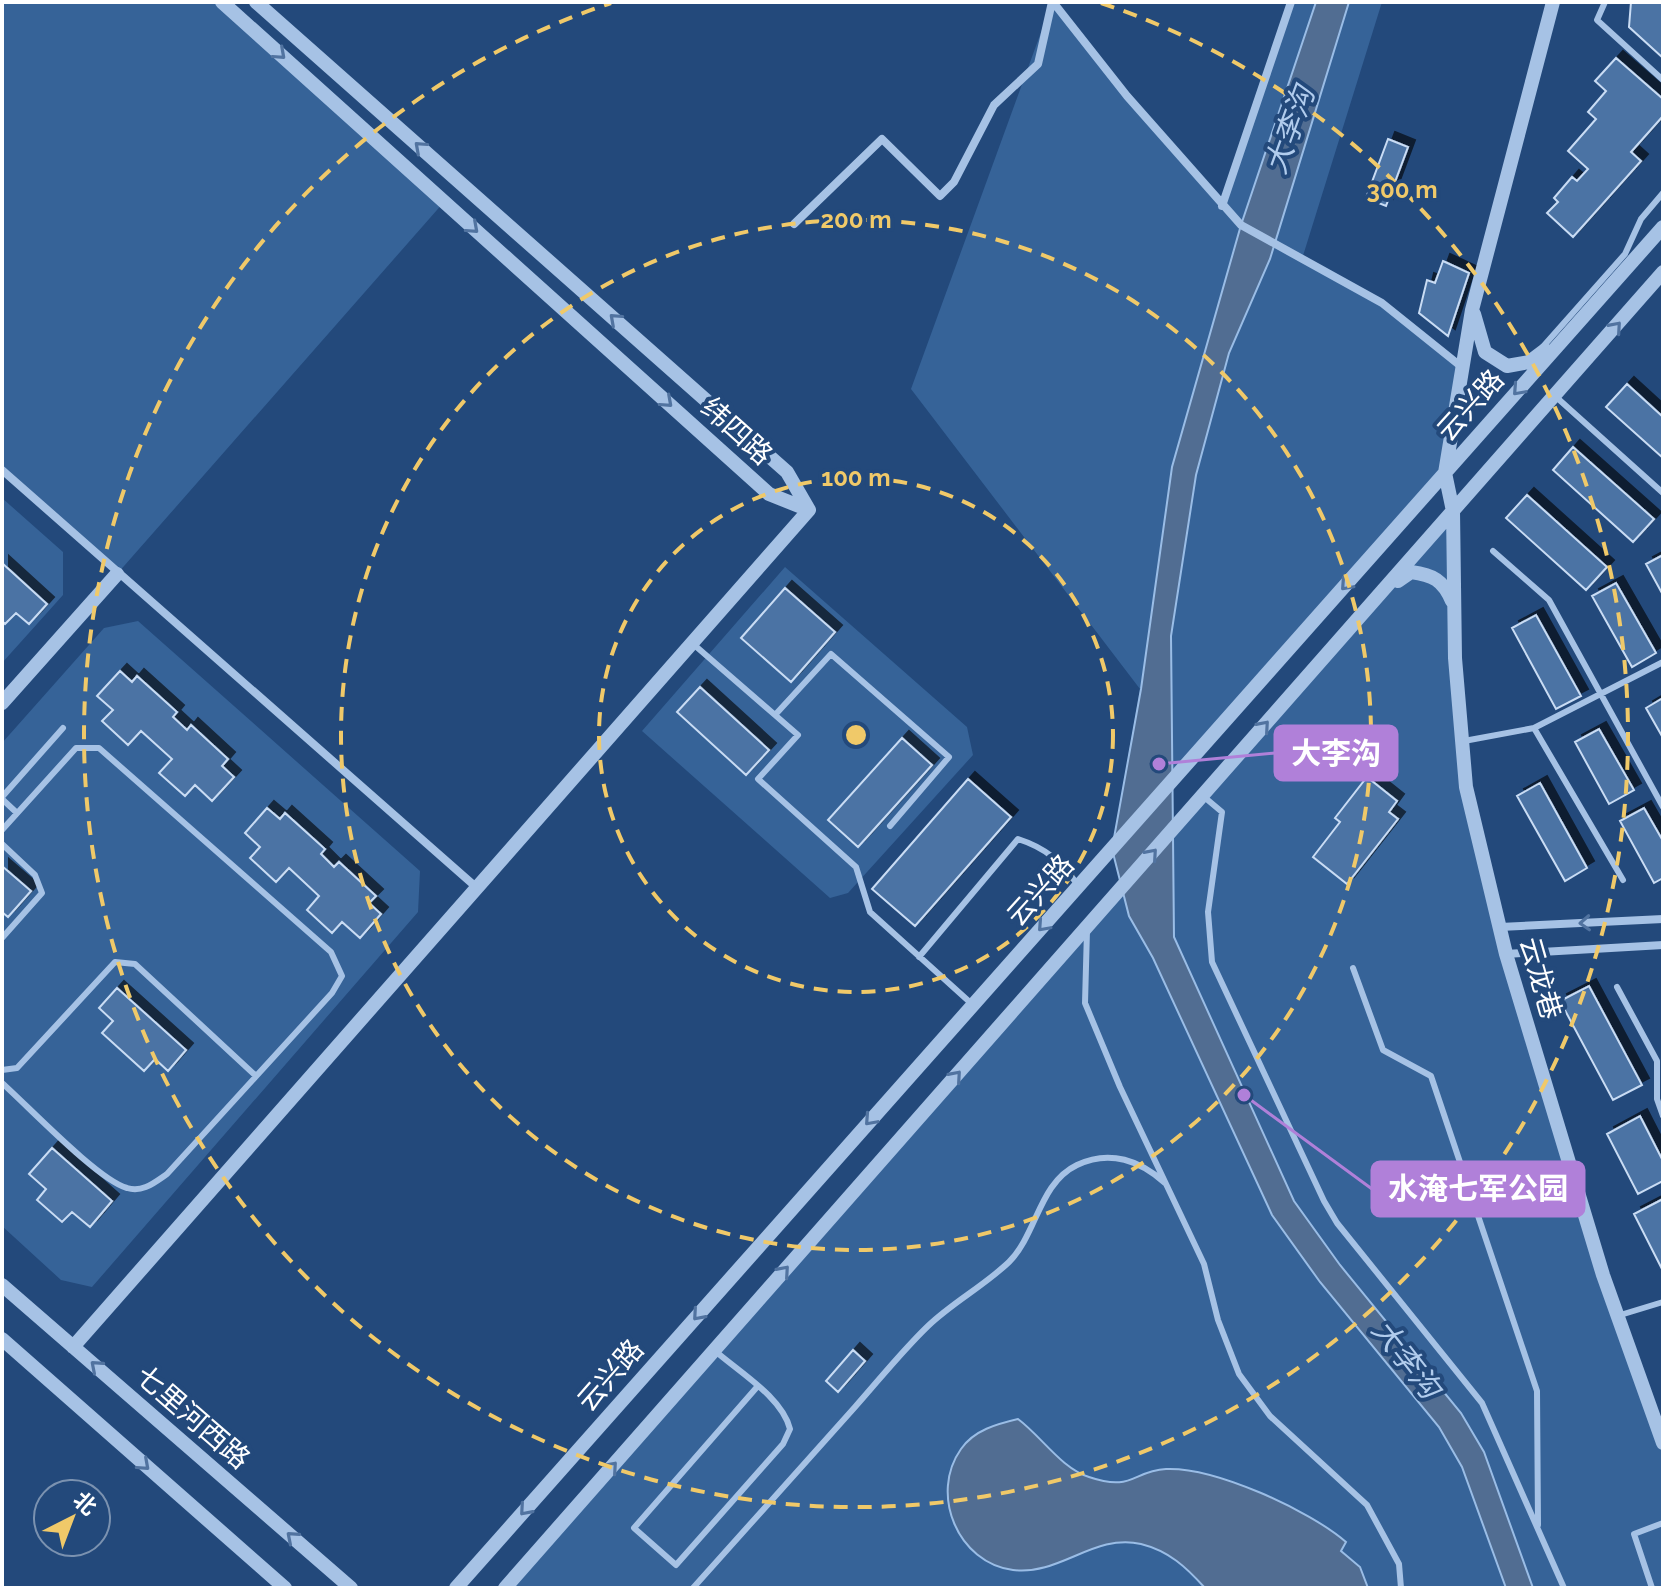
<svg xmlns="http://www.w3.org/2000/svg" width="1665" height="1590" viewBox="0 0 1665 1590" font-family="Raleway,'Noto Sans SC',sans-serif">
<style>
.green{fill:#366398}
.water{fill:#516d92;stroke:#9abde6;stroke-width:2}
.building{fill:#4b73a4;stroke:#c9dcf4;stroke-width:2;filter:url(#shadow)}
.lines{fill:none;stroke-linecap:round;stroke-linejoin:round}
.service{stroke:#a6c2e5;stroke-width:6}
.minor{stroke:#a6c2e5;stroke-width:8}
.tertiary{stroke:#a6c2e5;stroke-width:14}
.oneway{stroke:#5173a0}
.ring{fill:none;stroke:#f0c969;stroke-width:4;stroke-dasharray:14 10}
.labels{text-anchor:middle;stroke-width:8;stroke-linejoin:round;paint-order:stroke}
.street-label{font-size:28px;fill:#fff;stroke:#23497b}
.water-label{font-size:30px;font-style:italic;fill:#b1cced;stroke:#23497b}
.centre{fill:#f0c969;stroke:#23497b;stroke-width:4}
.ring-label{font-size:24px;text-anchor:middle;font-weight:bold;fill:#f0c969;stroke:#23497b;stroke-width:8;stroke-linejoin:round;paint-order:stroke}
.leader{fill:none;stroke:#b080d9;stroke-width:3}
.callout-dot{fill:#b080d9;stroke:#23497b;stroke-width:3}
.callout{fill:#b080d9;stroke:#b080d9;stroke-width:3}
.callout-label{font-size:30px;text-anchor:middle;font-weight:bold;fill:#fff}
</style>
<defs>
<filter id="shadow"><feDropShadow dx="7" dy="-7" stdDeviation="0" flood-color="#0009"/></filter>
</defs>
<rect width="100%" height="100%" fill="#23497b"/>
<path class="green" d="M2,2H222L444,202L117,574L2,470Z
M1052,2L1222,206L1293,2H1382L1302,259L1382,303L1463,368L1445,473L1112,849L1140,689L911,389Z
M2,498L63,552V595L2,663Z
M1453,511L1466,787L1506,954L1663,1448V1588H505Z
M785,567L967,727L973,755L848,893L830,898L642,731Z
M138,621L420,871L418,912L92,1287L61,1280L2,1226V743L104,628Z"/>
<path class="water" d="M1316,2H1349L1270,259L1229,353L1196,475L1171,636L1174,937L1294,1201L1340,1265L1461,1413L1484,1452L1533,1588H1506L1462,1467L1439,1427L1320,1282L1272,1215L1153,958L1129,916L1112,849L1141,689L1172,467L1241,225Z
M1018,1419C1042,1437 1061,1468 1089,1477C1133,1492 1132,1471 1166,1469C1215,1467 1309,1510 1346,1542L1341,1551L1360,1567L1368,1588H1205C1186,1567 1169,1551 1141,1544C1094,1533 1060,1576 1013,1570C958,1563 929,1494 961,1449C974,1430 997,1424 1018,1419Z"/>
<path class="building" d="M1631,2H1663V58L1629,27Z
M1616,58L1663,99V116L1631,152L1641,161L1573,237L1547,213L1558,202L1554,198L1572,177L1577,181L1588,169L1568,151L1596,119L1588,112L1606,91L1595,81Z
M1388,139L1408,147L1386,206L1366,198Z
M1443,261L1469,273L1448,336L1419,313L1427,280L1435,283Z
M1627,384L1663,417V458L1606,407Z
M1573,447L1654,519L1633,542L1553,470Z
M1527,495L1607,567L1586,590L1506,518Z
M1663,555V595L1646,564Z
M2,563L47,604L29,624L16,613L5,624L2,621Z
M1616,583L1656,653L1632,667L1592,596Z
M785,588L835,632L791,682L741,638Z
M1536,615L1581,696L1556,709L1512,628Z
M120,671L132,682L137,676L177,712L173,717L187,730L191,725L228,759L222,766L234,777L212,801L195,785L185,796L159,773L172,759L141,731L128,745L102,721L113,710L97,696Z
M700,687L769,750L746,775L677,712Z
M1663,698V738L1646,708Z
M1599,729L1634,790L1609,804L1575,742Z
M902,738L932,765L858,847L828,820Z
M1367,777L1397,801L1389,812L1398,819L1347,884L1313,857L1340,822L1335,818Z
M968,779L1011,817L915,926L872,889Z
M1540,783L1587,868L1565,881L1517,796Z
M267,808L280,819L285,813L325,849L321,854L334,867L339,862L376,896L369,903L381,914L360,938L342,922L332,933L307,910L319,896L289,868L276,882L250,858L260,847L245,833Z
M1644,808L1663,841V878L1654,883L1620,821Z
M2,866L31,891L8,917L2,912Z
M1589,986L1642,1085L1613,1100L1560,1001Z
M117,988L186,1050L168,1071L155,1059L144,1071L102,1033L113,1021L99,1008Z
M1640,1116L1663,1161V1181L1638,1194L1607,1134Z
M52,1148L112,1201L90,1227L72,1212L62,1222L37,1200L46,1189L29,1174Z
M1663,1199V1271L1634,1214Z
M853,1350L865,1361L838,1392L826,1381Z"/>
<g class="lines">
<path class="service" d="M1605,2L1597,20L1663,80
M1540,350L1625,254L1641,219L1663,193
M1555,396L1663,493
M1493,551L1549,600L1663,807
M692,643L775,715L831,654L949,757L890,826
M775,715L798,735L758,779L856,867L870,912L973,1005
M1534,728L1623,880
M1464,741L1534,728L1663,662
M1203,796L1222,812L1208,912L1212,962L1324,1201L1337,1223L1482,1403L1564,1588
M2,797L63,728
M2,799L17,813
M2,830L76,748H99L331,952L342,976L332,993L167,1174C155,1182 143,1193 127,1188C98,1180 28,1106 2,1083
M2,844L35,875L42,893L2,938
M1087,930L1085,1003L1120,1087L1204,1264L1218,1320L1239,1374L1270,1416L1367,1505L1399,1564L1401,1588
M919,957L1018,839C1046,848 1060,861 1078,885
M1353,968L1383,1050L1431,1076L1537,1391L1538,1525
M1617,987L1657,1061V1099L1663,1116
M2,1070L17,1068L115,962L135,964L256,1076
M1617,1316L1663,1302
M714,1350C739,1372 782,1397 790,1429L783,1444L676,1565L634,1528L757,1387
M693,1588C747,1528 801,1468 855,1407C879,1380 902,1351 928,1326C953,1302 984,1286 1009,1262C1037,1234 1039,1183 1077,1165C1110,1149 1141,1161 1165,1183
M1652,1588L1634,1534L1663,1523"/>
<path class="minor" d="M1053,2L1127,96L1241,225L1382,303L1463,368
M1222,206L1291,2
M794,224L882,139L940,196L954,182L994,105L1038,64L1052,2
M2,470L476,887
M1500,927L1663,919
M1506,954L1663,945"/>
<path class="tertiary" d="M222,2L769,494L809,510
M256,2L787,472L809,510
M1553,2L1472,310L1445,473L1453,511L1455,658L1466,787L1506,954L1603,1275L1663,1443
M1474,314L1485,352L1507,366L1529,362L1545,350
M1398,581L1411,572C1433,575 1443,580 1452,601
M2,703L117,574
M2,1285L351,1588
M2,1339L285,1588
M73,1347L809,510
M456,1588L1663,227
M505,1588L1663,272"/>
</g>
<defs><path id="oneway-chevron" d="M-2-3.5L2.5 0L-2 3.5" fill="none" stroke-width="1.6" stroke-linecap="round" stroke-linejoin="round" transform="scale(2)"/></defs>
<g class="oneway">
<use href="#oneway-chevron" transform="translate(280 54) rotate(42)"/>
<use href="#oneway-chevron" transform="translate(420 147) rotate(-138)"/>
<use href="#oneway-chevron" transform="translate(473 228) rotate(42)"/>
<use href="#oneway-chevron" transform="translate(615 319) rotate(-138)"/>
<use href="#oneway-chevron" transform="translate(1616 327) rotate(-49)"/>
<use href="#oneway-chevron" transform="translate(1518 390) rotate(132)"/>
<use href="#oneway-chevron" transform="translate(667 402) rotate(42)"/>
<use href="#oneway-chevron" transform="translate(1346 585) rotate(132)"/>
<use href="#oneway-chevron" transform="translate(1264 726) rotate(-49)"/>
<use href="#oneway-chevron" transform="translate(1152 854) rotate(-49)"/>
<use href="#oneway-chevron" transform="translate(1585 923) rotate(177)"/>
<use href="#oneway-chevron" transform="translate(1043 926) rotate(132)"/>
<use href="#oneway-chevron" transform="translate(956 1076) rotate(-49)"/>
<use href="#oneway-chevron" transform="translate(870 1120) rotate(132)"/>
<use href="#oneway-chevron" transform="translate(784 1271) rotate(-49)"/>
<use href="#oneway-chevron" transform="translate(698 1315) rotate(131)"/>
<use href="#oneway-chevron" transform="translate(96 1366) rotate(-139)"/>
<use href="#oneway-chevron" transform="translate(144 1465) rotate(42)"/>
<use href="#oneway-chevron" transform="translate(612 1467) rotate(-49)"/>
<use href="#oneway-chevron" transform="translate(525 1510) rotate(131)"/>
<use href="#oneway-chevron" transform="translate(292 1537) rotate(-139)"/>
</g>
<g class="ring">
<circle cx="856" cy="735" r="257"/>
<circle cx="856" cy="735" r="515"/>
<path d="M1101 3A772 772 0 1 1 611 3"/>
</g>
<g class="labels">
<g class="street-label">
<text transform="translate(1470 405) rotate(-48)" y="10">云兴路</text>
<text transform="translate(737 431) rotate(42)" y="10">纬四路</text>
<text transform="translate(1040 890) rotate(-48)" y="10">云兴路</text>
<text transform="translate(1541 978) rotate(74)" y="10">云龙巷</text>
<text transform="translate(610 1375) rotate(-49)" y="10">云兴路</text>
<text transform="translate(193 1417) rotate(41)" y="10">七里河西路</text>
</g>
<g class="water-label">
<text transform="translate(1290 130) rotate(-70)" y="10">大李沟</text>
<text transform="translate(1406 1359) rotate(52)" y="10">大李沟</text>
</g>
</g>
<circle cx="856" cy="735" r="12" class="centre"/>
<g class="ring-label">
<text x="1402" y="198">300 m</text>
<text x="856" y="228">200 m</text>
<text x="856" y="486">100 m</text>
</g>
<path class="leader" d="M1159 764L1275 753M1244 1095L1372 1189"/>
<g class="callout-dot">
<circle cx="1159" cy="764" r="8"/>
<circle cx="1244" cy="1095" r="8"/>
</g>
<g class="callout">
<rect x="1275" y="726" width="122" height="54" rx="8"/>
<rect x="1372" y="1162" width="212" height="54" rx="8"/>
</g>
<g class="callout-label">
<text x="1336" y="764">大李沟</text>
<text x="1478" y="1199">水淹七军公园</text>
</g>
<rect width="1665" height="1590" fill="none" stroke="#ffffff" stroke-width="8"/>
<g transform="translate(72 1518) rotate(42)"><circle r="38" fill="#23497b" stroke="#7b92b0" stroke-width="2"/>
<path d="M0-6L14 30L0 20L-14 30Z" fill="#f0c969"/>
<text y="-12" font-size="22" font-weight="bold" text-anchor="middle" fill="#ffffff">北</text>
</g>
</svg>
